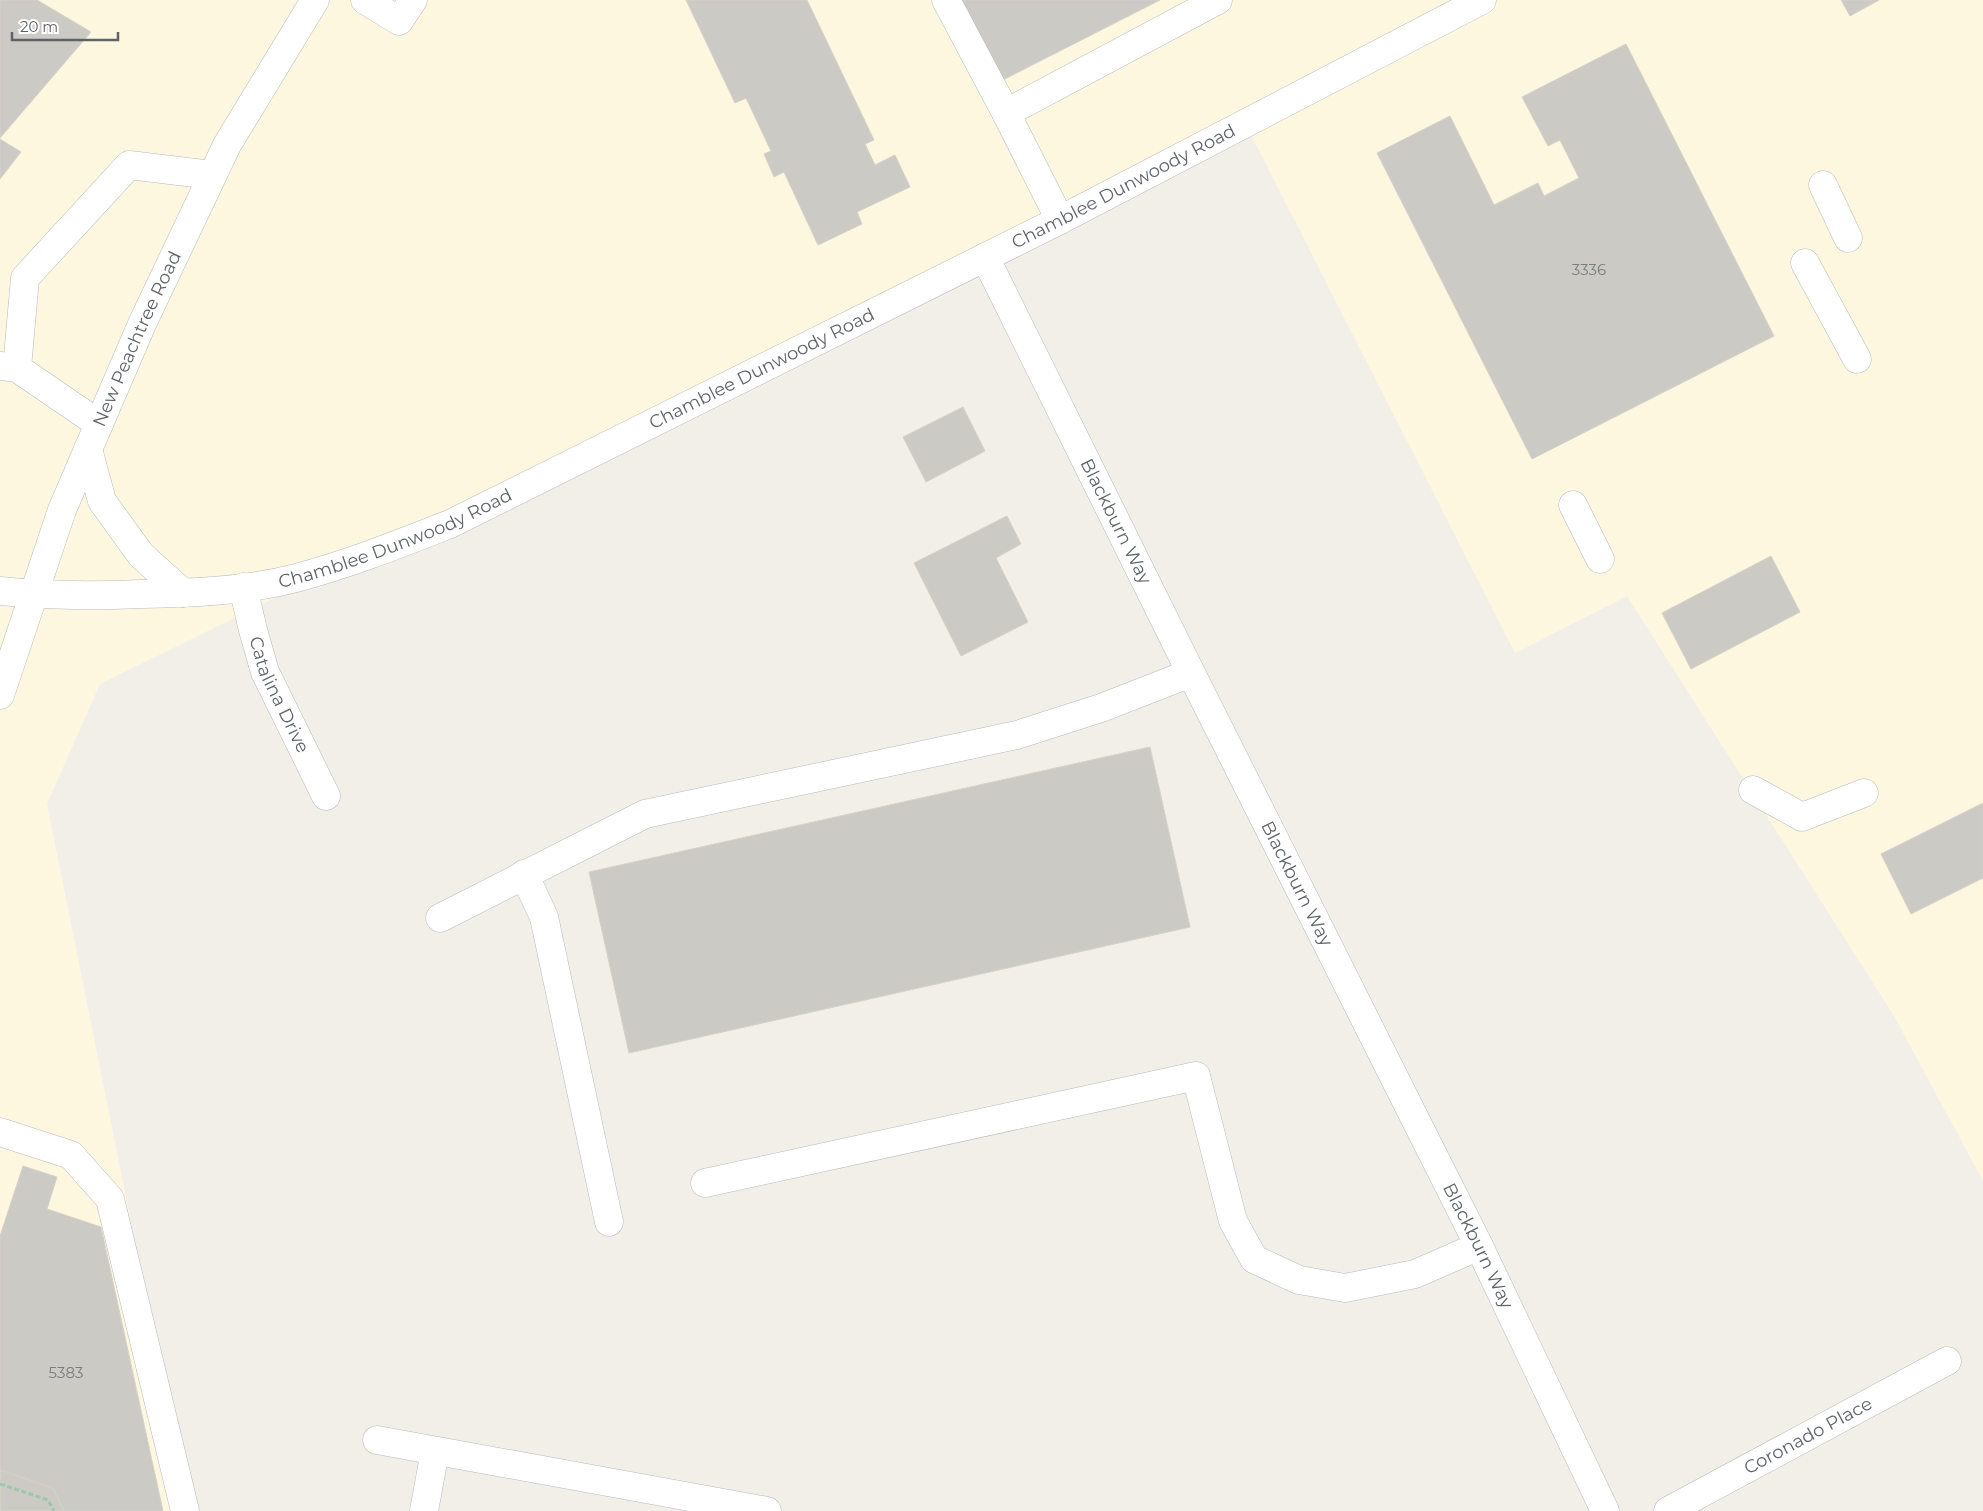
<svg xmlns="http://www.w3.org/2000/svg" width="1983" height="1511" viewBox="0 0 1983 1511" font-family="Montserrat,sans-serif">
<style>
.commercial{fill:#fef7e0}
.building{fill:#cccac5;stroke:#d6d1c6}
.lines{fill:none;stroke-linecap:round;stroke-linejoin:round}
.minor-casing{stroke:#b5b8bc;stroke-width:29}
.path{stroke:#9cc7a9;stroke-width:3;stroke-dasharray:5 2.5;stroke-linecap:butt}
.minor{stroke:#fff;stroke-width:28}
.labels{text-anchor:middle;stroke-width:4;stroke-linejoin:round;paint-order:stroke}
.number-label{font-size:15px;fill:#7a7d7f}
.street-label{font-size:18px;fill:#5f6368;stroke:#fff}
</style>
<rect width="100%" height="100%" fill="#f1efe8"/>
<path class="commercial" d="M0,0H1983V1181L1894,1016L1627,596L1515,653L1244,121L100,684L47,804L189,1511H0Z"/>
<path class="building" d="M0,0H37L91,32L0,138Z
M686,0H807L874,140L865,144L875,165L895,155L910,187L857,212L862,224L818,245L784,172L774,177L764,154L771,151L746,98L735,103Z
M957,0H1160L999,82Z
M1841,0H1879L1850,16Z
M1626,44L1774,336L1532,459L1377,153L1450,116L1494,205L1538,183L1544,196L1579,178L1560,140L1548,146L1522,97Z
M0,139L21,152L0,179Z
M963,407L985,451L926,482L903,437Z
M1007,516L1021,544L996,558L1028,622L961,656L914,563Z
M1771,556L1800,612L1691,669L1662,613Z
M1150,747L1190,927L629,1053L589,872Z
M1983,803V878L1911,914L1881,854Z
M23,1166L57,1177L47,1209L101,1227L163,1511H0V1236Z
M0,1470L53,1488L64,1511H0Z"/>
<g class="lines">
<g class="minor-casing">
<g id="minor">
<path d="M365,0L399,21L413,0"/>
<path d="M946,0L1006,113"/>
<path d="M1823,185L1848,238"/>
<path d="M1060,220L1006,113L1218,0"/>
<path id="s1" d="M985,257L1191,673L1479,1246L1605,1511"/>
<path d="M1805,263L1857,359"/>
<path d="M0,366L17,368L99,424"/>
<path d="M17,368L25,278L129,165L212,175"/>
<path d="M88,449L102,501L141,555L183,593"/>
<path d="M1573,505L1600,559"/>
<path id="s2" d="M243,587L253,630L265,672L326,796"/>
<path id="s3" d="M0,591C47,596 94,596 141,594C192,593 246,591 296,578C349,564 399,544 450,524L1060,220L1482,0"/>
<path id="s4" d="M0,695L62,510L142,324L227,145L315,0"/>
<path d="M1753,790L1802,817L1864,793"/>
<path d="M524,874L544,917L609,1222"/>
<path d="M440,918L645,814L1017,735L1101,708L1191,673"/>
<path d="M0,1132L71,1155L110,1199L185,1511"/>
<path d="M705,1183L1196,1076L1233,1221L1254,1259L1299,1280L1345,1288L1415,1274L1479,1246"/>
<path d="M377,1440L767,1511"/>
<path d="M424,1511L435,1451"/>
<path id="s5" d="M1668,1511L1947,1361"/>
</g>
</g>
<path class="path" d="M0,1484L48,1500L54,1511"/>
<use href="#minor" class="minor"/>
</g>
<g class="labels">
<g class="number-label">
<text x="1589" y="275">3336</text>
<text x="66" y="1378">5383</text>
</g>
<g class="street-label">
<text dy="6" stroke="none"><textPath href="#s3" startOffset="1214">Chamblee Dunwoody Road</textPath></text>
<text dy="6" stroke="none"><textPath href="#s4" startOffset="382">New Peachtree Road</textPath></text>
<text dy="6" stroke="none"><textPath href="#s3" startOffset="809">Chamblee Dunwoody Road</textPath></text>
<text dy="6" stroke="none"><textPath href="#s1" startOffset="295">Blackburn Way</textPath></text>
<text dy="6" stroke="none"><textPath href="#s3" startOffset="404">Chamblee Dunwoody Road</textPath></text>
<text dy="6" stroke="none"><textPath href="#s2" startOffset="114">Catalina Drive</textPath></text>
<text dy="6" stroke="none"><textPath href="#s1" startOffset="700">Blackburn Way</textPath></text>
<text dy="6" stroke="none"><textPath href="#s1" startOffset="1105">Blackburn Way</textPath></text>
<text dy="6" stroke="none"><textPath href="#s5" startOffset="159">Coronado Place</textPath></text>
</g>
</g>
<path d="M12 32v8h106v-8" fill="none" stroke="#5f6368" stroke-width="2.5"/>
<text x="20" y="32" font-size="15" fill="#5f6368" stroke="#ffffff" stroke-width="4" paint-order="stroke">20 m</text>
</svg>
